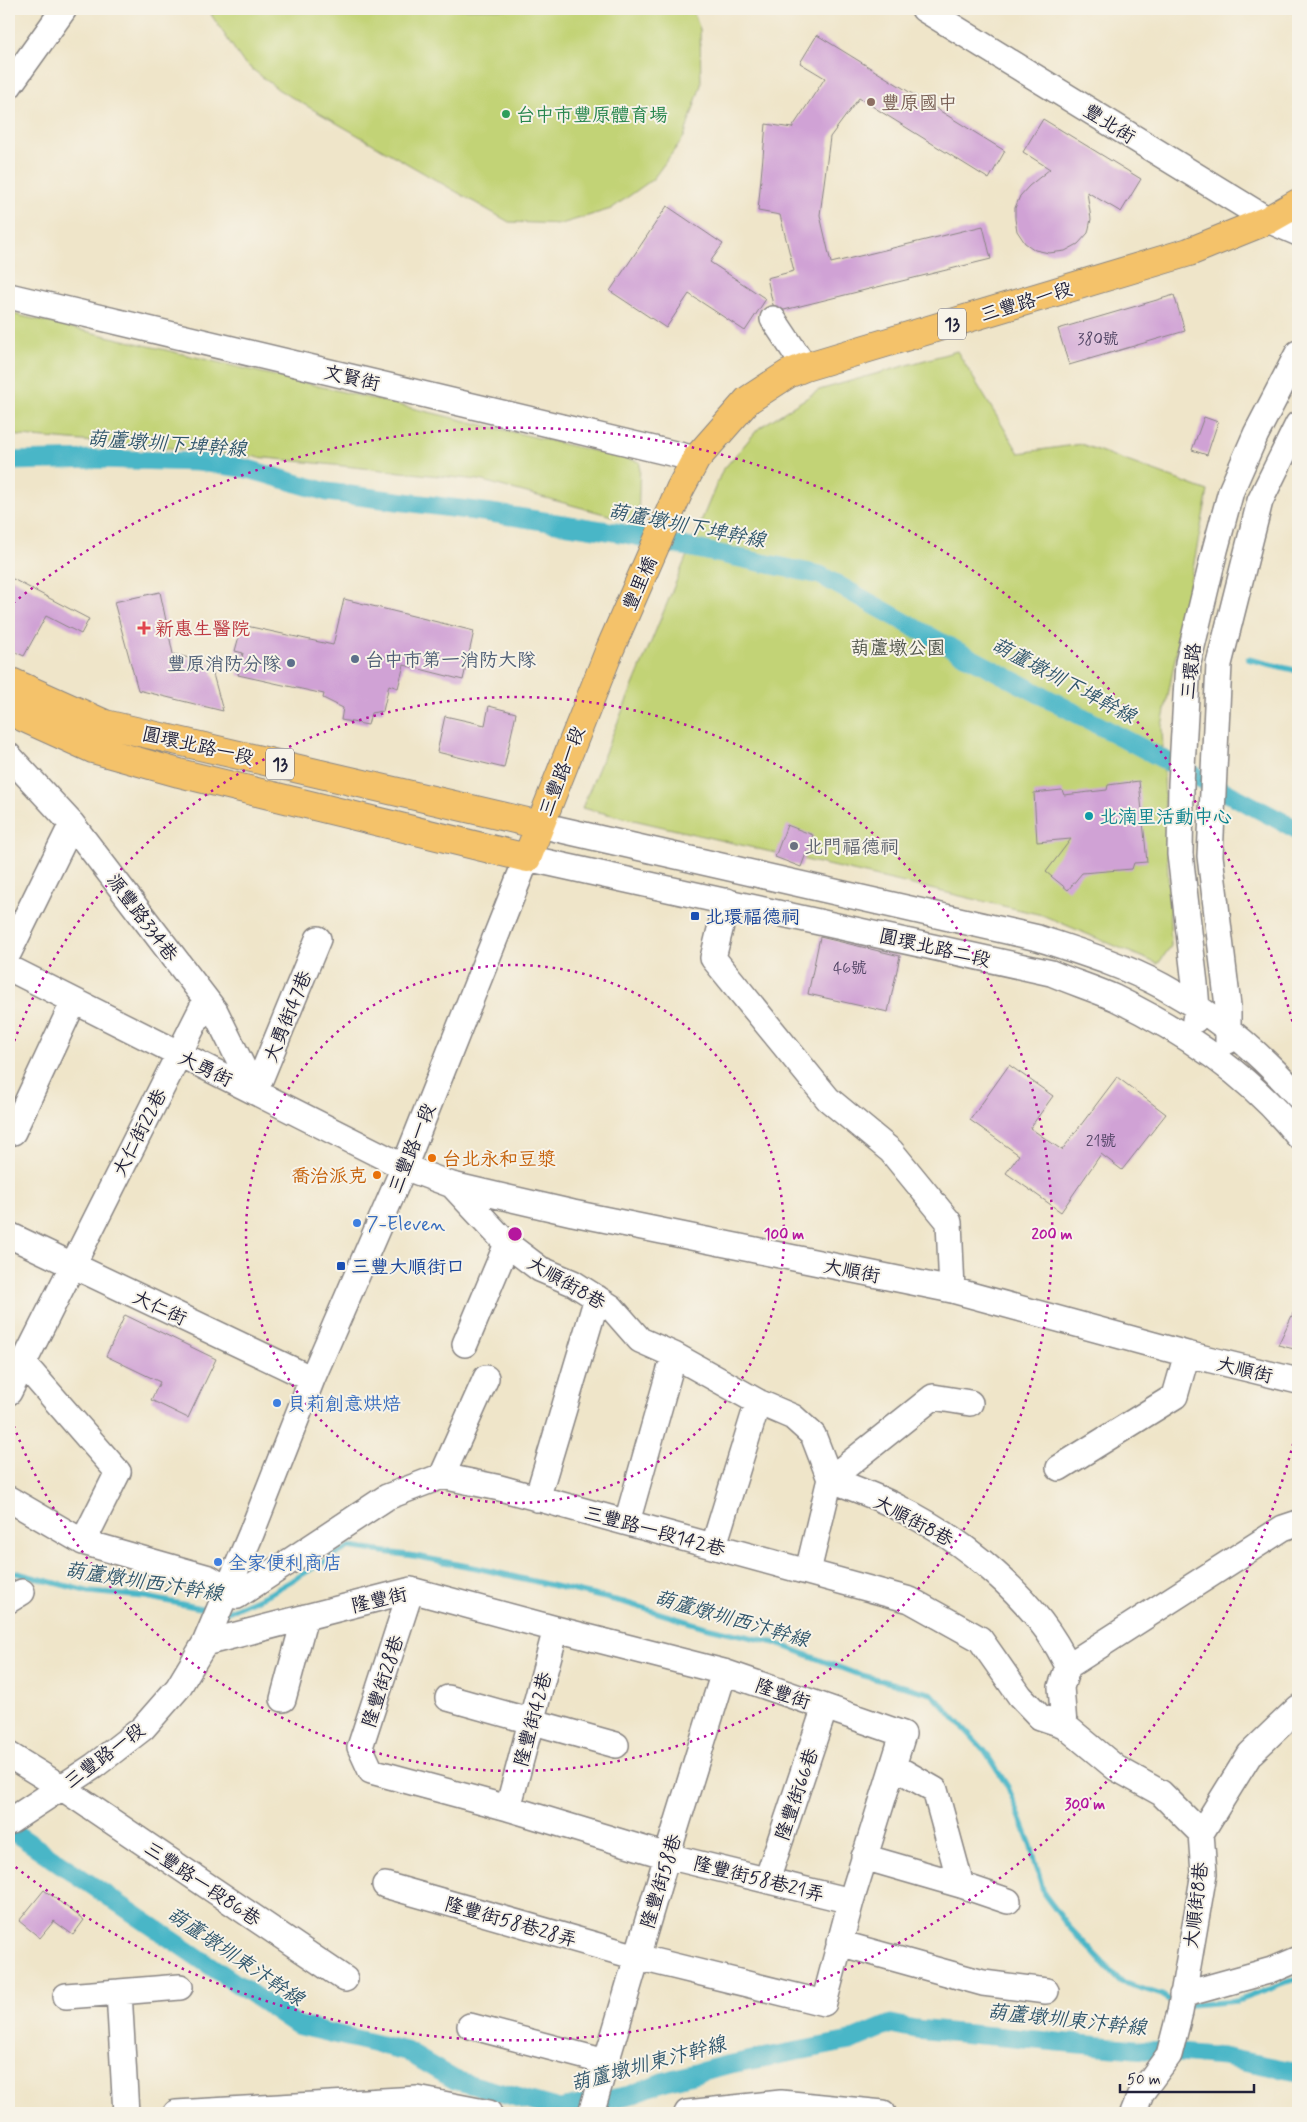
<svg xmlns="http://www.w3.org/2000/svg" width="1307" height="2122" viewBox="0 0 1307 2122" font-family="Mynerve,'LXGW WenKai TC',sans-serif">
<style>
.green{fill:#c2d376;stroke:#727a58}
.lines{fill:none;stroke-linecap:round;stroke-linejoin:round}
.stream{stroke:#4ab6c7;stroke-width:5.5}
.canal{stroke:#4ab6c7;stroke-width:19}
.building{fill:#d0a2d5}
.minor-casing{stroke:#888482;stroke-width:28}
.major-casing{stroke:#888482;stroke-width:30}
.minor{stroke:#fff;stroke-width:25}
.major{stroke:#f4c26a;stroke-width:28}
.ring{fill:none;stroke:#b5179e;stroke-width:2.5;stroke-dasharray:2.5 5}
.education-dot{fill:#8d6e63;stroke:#f7f3e8;stroke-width:2}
.leisure-dot{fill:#2e9e5b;stroke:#f7f3e8;stroke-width:2}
.health-dot{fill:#e0444e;stroke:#f7f3e8;stroke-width:2}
.service-dot{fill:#5c6f8a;stroke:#f7f3e8;stroke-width:2}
.culture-dot{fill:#0f9aa8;stroke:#f7f3e8;stroke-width:2}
.worship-dot{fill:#6b7280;stroke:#f7f3e8;stroke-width:2}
.transit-dot{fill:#1a4fb4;stroke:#f7f3e8;stroke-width:2}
.food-dot{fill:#e8710a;stroke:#f7f3e8;stroke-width:2}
.shop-dot{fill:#3f7fe0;stroke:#f7f3e8;stroke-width:2}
.labels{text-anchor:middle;stroke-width:4;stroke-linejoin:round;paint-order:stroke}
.number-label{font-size:16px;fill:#4e4262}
.shield{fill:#f7f3e8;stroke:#62616f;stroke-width:1}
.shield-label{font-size:18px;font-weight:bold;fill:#22223b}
.education-label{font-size:19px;fill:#785e54;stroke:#f7f3e8;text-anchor:start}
.leisure-label{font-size:19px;fill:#27864d;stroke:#f7f3e8;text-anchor:start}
.street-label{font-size:19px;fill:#22223b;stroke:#f7f3e8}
.health-label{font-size:19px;fill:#be3a42;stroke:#f7f3e8;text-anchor:start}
.park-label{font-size:19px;fill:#52574d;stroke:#f7f3e8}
.service-label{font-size:19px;fill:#4e5e75;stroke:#f7f3e8;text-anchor:start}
.culture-label{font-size:19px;fill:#0d838f;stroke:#f7f3e8;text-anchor:start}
.worship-label{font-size:19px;fill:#5b616d;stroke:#f7f3e8;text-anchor:start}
.transit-label{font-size:19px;fill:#164399;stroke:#f7f3e8;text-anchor:start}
.food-label{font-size:19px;fill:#c56008;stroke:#f7f3e8;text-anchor:start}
.shop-label{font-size:19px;fill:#366cbe;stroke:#f7f3e8;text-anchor:start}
.water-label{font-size:20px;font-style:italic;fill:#30566c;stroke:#f7f3e8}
.centre{fill:#b5179e;stroke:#f7f3e8;stroke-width:2.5}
.ring-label{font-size:15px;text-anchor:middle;font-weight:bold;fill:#b5179e;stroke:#f7f3e8;stroke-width:4;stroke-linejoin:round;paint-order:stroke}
</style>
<rect width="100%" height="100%" fill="#f7f3e8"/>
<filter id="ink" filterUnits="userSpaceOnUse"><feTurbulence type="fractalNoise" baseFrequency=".02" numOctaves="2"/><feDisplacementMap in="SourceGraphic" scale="10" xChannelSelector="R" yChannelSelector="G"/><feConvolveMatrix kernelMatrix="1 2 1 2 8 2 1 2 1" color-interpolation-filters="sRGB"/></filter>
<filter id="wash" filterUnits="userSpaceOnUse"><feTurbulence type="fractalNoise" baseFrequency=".0096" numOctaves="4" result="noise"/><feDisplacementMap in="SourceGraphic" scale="20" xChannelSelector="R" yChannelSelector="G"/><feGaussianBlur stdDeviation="1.12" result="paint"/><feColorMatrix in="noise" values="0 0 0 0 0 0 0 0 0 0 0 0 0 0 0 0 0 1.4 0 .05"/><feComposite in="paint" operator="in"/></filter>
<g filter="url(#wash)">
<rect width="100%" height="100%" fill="#efe5c9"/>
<path class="green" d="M210,9H692L700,29L701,85L684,137L653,179L611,209L561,224L509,222L279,90L243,62L212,16Z
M9,313L640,462L638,523L479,480L170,448L9,435Z
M957,351L1019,453L1081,444L1208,491L1162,726L1171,946L1158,964L1042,915L582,808L722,471L759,428L819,390Z"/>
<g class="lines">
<path class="stream" d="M1248,659L1298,671
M9,1571L90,1592L146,1597L211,1610
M225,1613L269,1594L349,1547L414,1556L477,1568L623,1602L705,1627L776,1643L854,1673L932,1694L984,1750L1008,1787L1031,1846L1044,1894L1068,1926L1121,1982L1162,1995L1176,2004
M1189,2005L1237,2001L1298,1979"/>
<path class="canal" d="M9,461L100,459L197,462L223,465L248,469L327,492L491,513L621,533L820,575L946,645L1298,830
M15,1833L297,2025L406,2051L455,2080L559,2109L630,2095L662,2082L726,2065L850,2041L891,2024L915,2029L1223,2057L1298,2072"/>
</g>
<g id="blocks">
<path class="building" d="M817,35L1005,151L989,179L859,98L830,137L820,215L831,263L983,226L991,259L784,310L773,305L767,278L794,271L780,215L758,211L766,124L792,128L825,78L800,63Z
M1043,119L1141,179L1121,212L1087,192L1091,219L1088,233L1078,244L1065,251L1049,253L1035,250L1025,243L1017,231L1015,219V208L1020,196L1029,186L1050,169L1023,152Z
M667,206L723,244L710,262L766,299L745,331L689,294L666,328L610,291Z
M1174,295L1185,331L1069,365L1058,329Z
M1204,417L1218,422L1207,455L1192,450Z
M9,577L89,619L81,634L46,616L24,656L9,649Z
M160,592L173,654L210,663L223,711L138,690L114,602Z
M344,599L474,631L463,680L404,665L398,688L389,685L383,711L371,713L368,725L341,720L343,708L323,698L324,694L238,675L243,653L235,651L242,625L333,645Z
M489,706L516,713L504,768L437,752L445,716L485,725Z
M1139,781L1147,862L1134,863L1132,869L1082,873L1068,890L1046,872L1071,839L1037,842L1034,793L1062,790L1064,795L1107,790L1108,785Z
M787,825L813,835L801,867L775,857Z
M820,937L900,956L888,1012L808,994Z
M1009,1065L1053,1096L1030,1128L1062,1150L1117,1077L1166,1114L1122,1170L1101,1154L1061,1212L1006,1173L1019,1155L970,1120Z
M1298,1303V1350L1278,1345Z
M125,1315L216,1359L188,1418L151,1400L160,1382L106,1356Z
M44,1890L84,1920L73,1935L54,1921L40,1938L19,1921Z"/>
</g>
</g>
<g filter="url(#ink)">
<use href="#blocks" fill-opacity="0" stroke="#888482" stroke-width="1"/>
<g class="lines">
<g class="minor-casing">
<path id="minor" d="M924,9L1268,220L1298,233
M9,86L64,9
M9,296L696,459
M773,319L805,367
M9,756L72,824L215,1011L255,1092
M540,825L1038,938C1080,952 1123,965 1162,986C1214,1014 1259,1052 1298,1096
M727,901L713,958L828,1099L891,1151L949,1222L952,1290
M9,952L72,824
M9,968L404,1167L452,1185L573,1213L952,1290L1187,1354L1298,1381
M1195,1020L1197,1009L1195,984L1180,854L1181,784L1188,663L1215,550L1231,491L1256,434L1298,353
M1228,1041V1006L1210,856L1219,664L1260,501L1298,424
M255,1092L318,939
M13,1132L74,1001
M452,1185L507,1244L540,1269L573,1283L611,1307L640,1340L674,1355L758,1402L793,1417L813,1435L830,1479C852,1488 876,1496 897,1507C963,1539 1036,1598 1068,1666L1061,1687L1064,1725L1116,1768L1161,1793L1201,1833L1204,1873L1180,2012L1169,2055L1141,2093L1133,2113
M9,1235L312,1379
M465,1344L507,1244
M23,1363L118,1472L83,1542
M9,1392L206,1000
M1059,1468L1175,1396L1187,1354
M442,1476L486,1378
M9,1499L83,1542L209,1578L237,1596L387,1497L442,1476L500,1488L910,1600L980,1639L1020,1696L1040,1717L1064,1725
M537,1499L597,1298
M627,1522L674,1355
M714,1545L758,1402
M808,1571L830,1479L933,1397L970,1403
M411,1590L360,1747L371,1771L508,1808L667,1856L851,1901
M9,1600L22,1592
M205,1643L411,1590L556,1629L724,1672L903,1734L851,1901L824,2003L637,1957L385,1885
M1068,1666L1283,1528L1298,1523
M448,1698L616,1745
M283,1699L305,1617
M9,1755L61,1787L345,1979
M893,1766L935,1790L961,1885
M508,1808L556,1629
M9,1822L94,1766L143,1728L178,1688L205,1643L251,1534L312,1379L404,1167L527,858L1051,973C1072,982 1095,989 1115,998C1183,1031 1251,1077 1298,1136
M1201,1833L1250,1754L1298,1708
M864,1857L961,1885L1008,1901
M767,1880L825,1707
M839,1943L983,1983L1046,1991
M119,1992L180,1987
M1182,1995L1272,1970L1298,1959
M66,1996L119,1992L126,2113
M470,2026L606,2062
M176,2113L417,2099L489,2113
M591,2113L667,1856L724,1672
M687,2113L781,2103L883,2113"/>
</g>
<g class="major-casing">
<path id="major" d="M9,681L105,724L540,825
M9,711L93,749L179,773L527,858L610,649L680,489L696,459L748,400L788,374L805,367L1189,252L1268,220L1298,203"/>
</g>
<use href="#minor" class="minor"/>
<use href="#major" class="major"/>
</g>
</g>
<g class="ring">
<circle cx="515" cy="1234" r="269"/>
<path d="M9 1055A537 537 0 1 1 9 1413"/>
<path d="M1297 1429A806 806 0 0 1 13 1865M13 603A806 806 0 0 1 1297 1039"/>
</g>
<circle class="education-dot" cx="871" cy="102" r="5"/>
<circle class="leisure-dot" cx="506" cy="114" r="5"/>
<path class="health-dot" d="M141.5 620.5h5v5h5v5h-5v5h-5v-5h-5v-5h5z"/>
<g class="service-dot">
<circle cx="355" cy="659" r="5"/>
<circle cx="291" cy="663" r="5"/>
</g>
<circle class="culture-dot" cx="1089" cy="816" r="5"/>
<circle class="worship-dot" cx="794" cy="846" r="5"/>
<g class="transit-dot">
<rect x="690" y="911" width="10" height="10" rx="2.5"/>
<rect x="336" y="1261" width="10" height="10" rx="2.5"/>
</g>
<g class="food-dot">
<circle cx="432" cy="1158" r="5"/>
<circle cx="377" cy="1175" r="5"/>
</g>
<g class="shop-dot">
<circle cx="357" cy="1223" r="5"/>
<circle cx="277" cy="1403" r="5"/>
<circle cx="218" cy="1562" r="5"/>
</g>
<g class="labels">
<g class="number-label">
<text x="1098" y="344">380號</text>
<text x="850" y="973">46號</text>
<text x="1101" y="1146">21號</text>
</g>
<g class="shield">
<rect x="938" y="308.5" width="28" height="31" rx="4"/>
<rect x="266" y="748.5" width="28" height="31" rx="4"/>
</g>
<g class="shield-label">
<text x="952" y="330">13</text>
<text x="280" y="770">13</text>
</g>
<g class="education-label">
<text x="881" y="109">豐原國中</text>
</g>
<g class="leisure-label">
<text x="516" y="121">台中市豐原體育場</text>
</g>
<g class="street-label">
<text transform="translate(1110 123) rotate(32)" y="7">豐北街</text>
<text transform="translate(1026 301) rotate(-17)" y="7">三豐路一段</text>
<text transform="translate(352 377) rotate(13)" y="7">文賢街</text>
<text transform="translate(639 583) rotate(-66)" y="7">豐里橋</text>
<text transform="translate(1190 671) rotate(-83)" y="7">三環路</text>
<text transform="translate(198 745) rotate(13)" y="7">圓環北路一段</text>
<text transform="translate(561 771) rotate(-69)" y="7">三豐路一段</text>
<text transform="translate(143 917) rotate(53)" y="7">源豐路334巷</text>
<text transform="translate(935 947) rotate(13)" y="7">圓環北路二段</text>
<text transform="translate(287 1016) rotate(-68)" y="7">大勇街47巷</text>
<text transform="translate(206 1068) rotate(26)" y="7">大勇街</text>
<text transform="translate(139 1132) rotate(-63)" y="7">大仁街22巷</text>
<text transform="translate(411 1148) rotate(-68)" y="7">三豐路一段</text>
<text transform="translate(852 1270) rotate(11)" y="7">大順街</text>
<text transform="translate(567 1282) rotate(30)" y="7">大順街8巷</text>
<text transform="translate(160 1307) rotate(25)" y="7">大仁街</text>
<text transform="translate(1245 1369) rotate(14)" y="7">大順街</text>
<text transform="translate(914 1520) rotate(28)" y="7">大順街8巷</text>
<text transform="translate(655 1530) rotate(15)" y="7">三豐路一段142巷</text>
<text transform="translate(379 1599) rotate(-13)" y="7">隆豐街</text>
<text transform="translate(382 1681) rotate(-72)" y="7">隆豐街28巷</text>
<text transform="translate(783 1693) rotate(19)" y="7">隆豐街</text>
<text transform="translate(532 1719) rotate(-75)" y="7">隆豐街42巷</text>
<text transform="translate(104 1755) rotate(-37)" y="7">三豐路一段</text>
<text transform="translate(796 1794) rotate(-71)" y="7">隆豐街66巷</text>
<text transform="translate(759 1878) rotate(14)" y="7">隆豐街58巷21弄</text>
<text transform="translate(660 1881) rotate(-73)" y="7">隆豐街58巷</text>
<text transform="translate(203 1883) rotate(34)" y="7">三豐路一段86巷</text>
<text transform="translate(1195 1905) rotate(-83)" y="7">大順街8巷</text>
<text transform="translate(511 1921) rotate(16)" y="7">隆豐街58巷28弄</text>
</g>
<g class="health-label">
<text x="155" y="635">新惠生醫院</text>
</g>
<g class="park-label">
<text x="898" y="654">葫蘆墩公園</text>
</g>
<g class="service-label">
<text x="365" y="666">台中市第一消防大隊</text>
<text x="281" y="670" text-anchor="end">豐原消防分隊</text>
</g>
<g class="culture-label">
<text x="1099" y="823">北湳里活動中心</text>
</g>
<g class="worship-label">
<text x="804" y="853">北門福德祠</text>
</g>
<g class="transit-label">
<text x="705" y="923">北環福德祠</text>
<text x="351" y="1273">三豐大順街口</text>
</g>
<g class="food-label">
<text x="442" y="1165">台北永和豆漿</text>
<text x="367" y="1182" text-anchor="end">喬治派克</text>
</g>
<g class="shop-label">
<text x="367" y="1230">7-Eleven</text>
<text x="287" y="1410">貝莉創意烘焙</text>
<text x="228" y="1569">全家便利商店</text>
</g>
<g class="water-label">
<text transform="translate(167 443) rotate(4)" y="7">葫蘆墩圳下埤幹線</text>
<text transform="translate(687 525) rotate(11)" y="7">葫蘆墩圳下埤幹線</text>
<text transform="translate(1064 680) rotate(28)" y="7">葫蘆墩圳下埤幹線</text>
<text transform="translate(144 1581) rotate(9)" y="7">葫蘆燉圳西汴幹線</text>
<text transform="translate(732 1618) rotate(16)" y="7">葫蘆燉圳西汴幹線</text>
<text transform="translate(236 1956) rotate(34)" y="7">葫蘆墩圳東汴幹線</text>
<text transform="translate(1067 2019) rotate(6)" y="7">葫蘆墩圳東汴幹線</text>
<text transform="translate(648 2063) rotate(-15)" y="7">葫蘆墩圳東汴幹線</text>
</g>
</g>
<circle cx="515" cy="1234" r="8" class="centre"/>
<g class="ring-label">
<text x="784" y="1239">100 m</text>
<text x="1052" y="1239">200 m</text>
<text x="1085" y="1809">300 m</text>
</g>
<rect width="1307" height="2122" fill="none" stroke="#f7f3e8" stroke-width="30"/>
<path d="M1120 2084v8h134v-8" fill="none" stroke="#22223b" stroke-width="2.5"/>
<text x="1127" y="2084" font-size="15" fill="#22223b" stroke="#f7f3e8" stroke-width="4" paint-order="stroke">50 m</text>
</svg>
